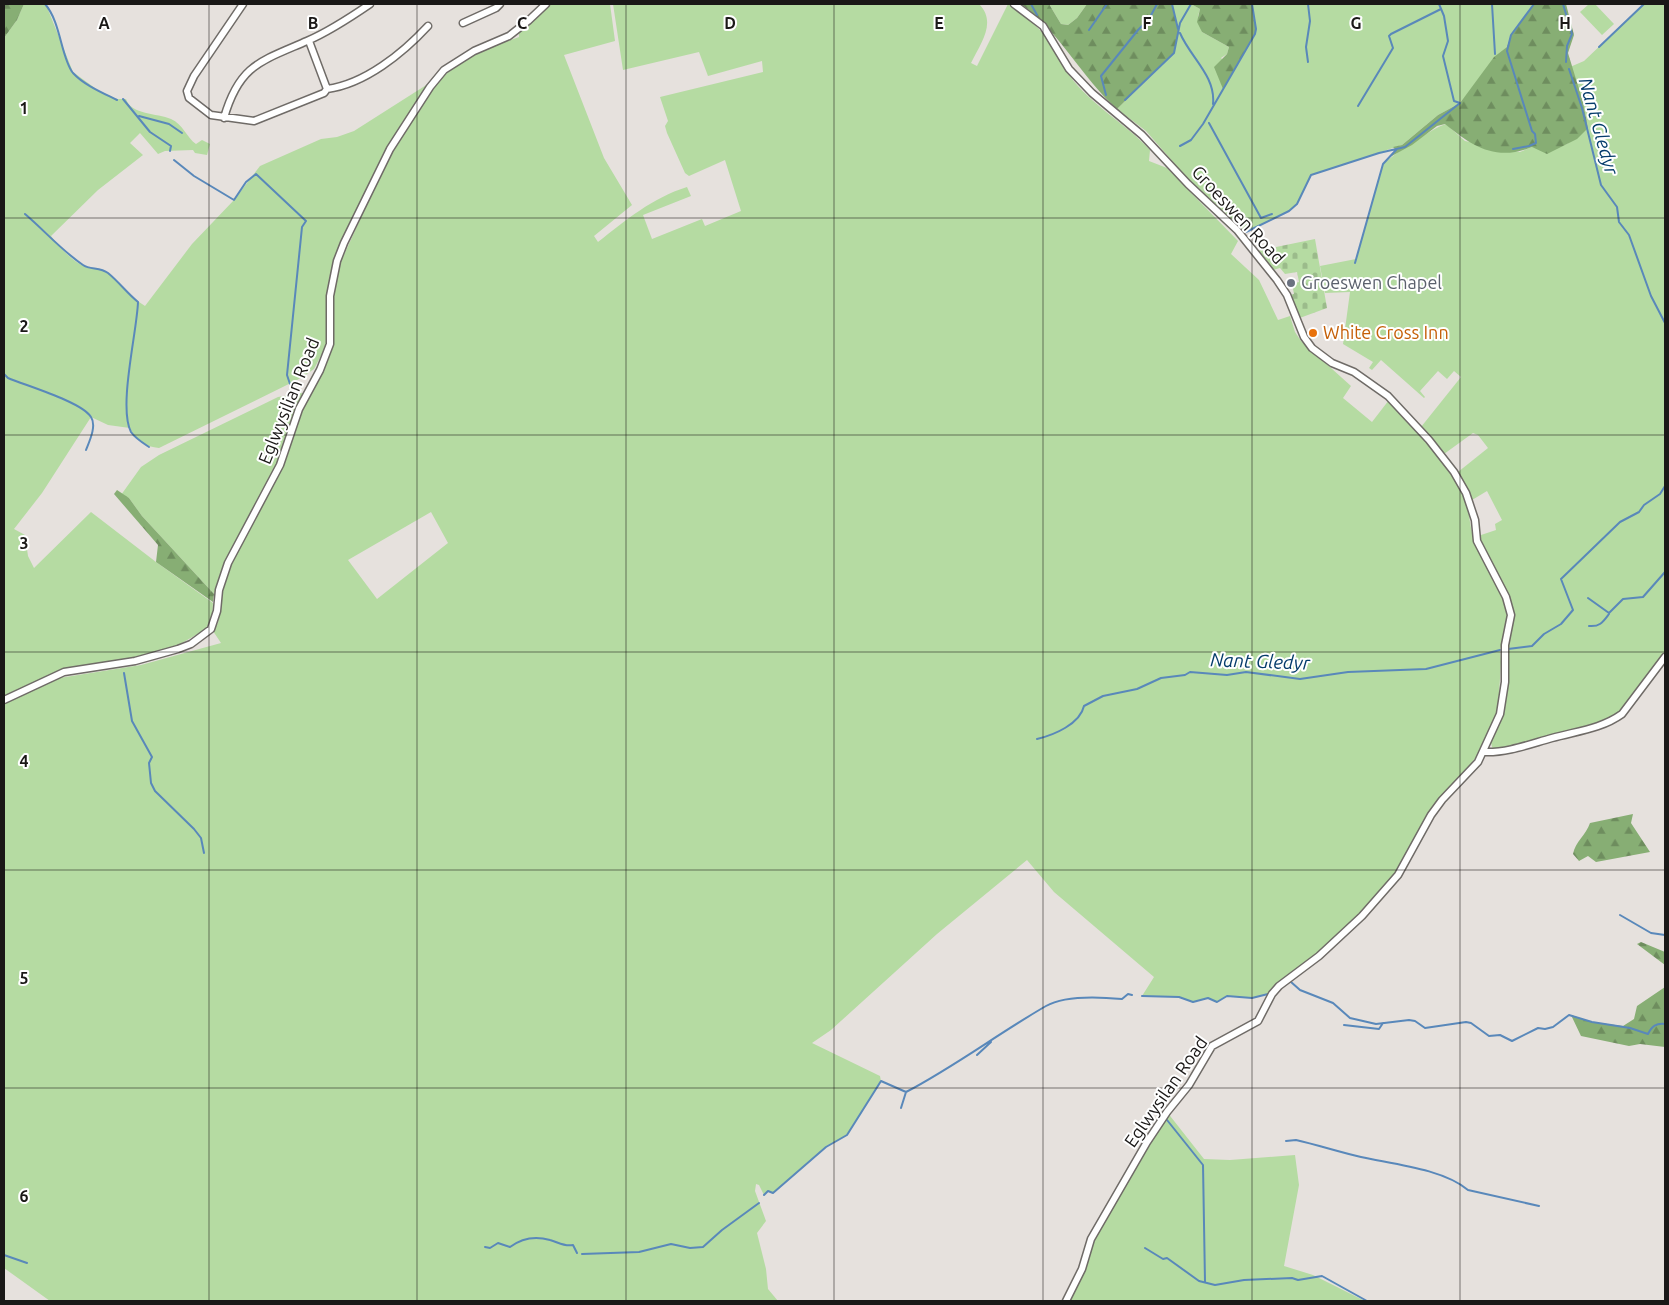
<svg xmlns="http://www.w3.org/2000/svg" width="1669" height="1305" viewBox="0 0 1669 1305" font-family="Ubuntu,sans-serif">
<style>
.grass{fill:#b5dba2;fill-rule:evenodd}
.forest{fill:url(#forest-firs)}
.cemetery{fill:url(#cemetery-stones)}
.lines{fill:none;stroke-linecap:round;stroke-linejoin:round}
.stream{stroke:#5988ba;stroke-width:2}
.minor-casing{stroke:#6f6b67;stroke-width:9}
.minor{stroke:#fff;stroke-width:6}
.grid{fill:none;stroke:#1a1817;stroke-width:1;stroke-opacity:0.55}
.worship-dot{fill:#6b7280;stroke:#fff;stroke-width:2}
.food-dot{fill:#e8710a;stroke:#fff;stroke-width:2}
.labels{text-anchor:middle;stroke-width:4;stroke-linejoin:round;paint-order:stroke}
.street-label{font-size:18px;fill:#1a1817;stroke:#fff}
.worship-label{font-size:18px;fill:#5b616d;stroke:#fff;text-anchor:start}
.food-label{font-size:18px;fill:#c56008;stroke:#fff;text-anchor:start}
.water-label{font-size:19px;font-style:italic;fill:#053c6b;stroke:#fff}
.grid-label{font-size:16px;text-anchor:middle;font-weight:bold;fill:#1a1817;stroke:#fff;stroke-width:4;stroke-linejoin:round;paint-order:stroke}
</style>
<defs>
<pattern id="forest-firs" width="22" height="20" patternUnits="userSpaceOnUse" patternTransform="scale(1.25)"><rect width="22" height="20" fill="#87ae74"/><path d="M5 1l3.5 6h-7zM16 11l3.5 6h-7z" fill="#6e8d5e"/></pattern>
<pattern id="cemetery-stones" width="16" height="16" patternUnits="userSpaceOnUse" patternTransform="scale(1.25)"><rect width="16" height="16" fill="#b5dba2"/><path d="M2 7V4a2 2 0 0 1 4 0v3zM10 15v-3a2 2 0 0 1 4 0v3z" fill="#9bbb8b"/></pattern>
</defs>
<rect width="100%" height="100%" fill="#e6e1dd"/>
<path class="grass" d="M24,4H45L47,7L73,72L99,91L117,99H126C131,115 157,113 171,119C183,124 187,138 196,144L202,140L210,144L207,155L195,153L193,150L165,151L158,154L140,133L130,143L143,155L98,190L51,236C59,246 72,262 86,267C93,270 101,268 108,273C122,284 129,296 145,306L192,244L234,200L260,166L321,139L337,137L354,131L431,82L384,152L341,241L329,279L327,344L314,369L301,378L159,448C146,447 135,440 130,428L108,425L91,417L42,493L14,529L25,535L28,556L34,568L91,512L156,562L213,603L212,619L208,628L175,647L135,658L58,671L4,697V38L17,20Z
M550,4H610L615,41L564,55L604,158L632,205L594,236L598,242C626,220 652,198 687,187L691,196L643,215L652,239L702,219L705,226L741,211L725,160L689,176L685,173L667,133L665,126L668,121L660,97L763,72L762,61L708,76L699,52L623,70L613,4H979C997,22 981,43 971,63L977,66L1008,4C1028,19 1043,29 1057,51C1061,59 1063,68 1069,75C1091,105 1125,123 1150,150L1149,161L1167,168L1238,241L1231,254L1259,280L1278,320L1290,316L1295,332L1301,341L1351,386L1343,398L1372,422L1389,400C1415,426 1452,463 1465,497C1470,511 1469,528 1475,542C1485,564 1499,585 1507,608L1508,618L1500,650L1501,662L1498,711L1490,733L1486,737L1482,750L1435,807L1403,863L1358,917L1319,952L1276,985L1268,994L1252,998L1227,996L1217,1002L1208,998L1193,1002L1179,997L1142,996L1154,977L1054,892L1027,860L937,934L831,1030L812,1043L880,1076L881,1081L847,1135L826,1147L773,1193L768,1191L764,1195L759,1185L756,1184L755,1191L766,1221L757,1233L766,1269L768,1289L778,1301H50L4,1268V702L53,679L141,665L221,643L213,631L218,623L225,579L234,556L282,466L304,405L326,360L332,299L338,268L390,154L439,79L473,54L519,37V32ZM431,512L448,543L377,599L348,560Z
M1049,4H1087L1077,18L1068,25L1061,24Z
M1172,4H1191L1200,9L1198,16L1202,32L1229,47L1227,54L1221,58L1233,69L1256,29L1252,4H1534L1511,35L1507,47L1460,103L1438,115L1402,145L1311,175L1297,204L1289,211L1246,232L1241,231L1223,212L1201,194L1146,131L1117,109L1174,53L1179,31Z
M1589,4H1595L1614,24L1602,35L1580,12Z
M1644,4H1665V654L1621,711L1607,721L1493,750L1491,743L1502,713L1507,688L1508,643L1513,609L1507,592L1478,536L1496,530L1495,524L1502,520L1487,491L1472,500L1458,472L1488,448L1478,435L1473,433L1444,454L1421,427L1461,377L1454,371L1447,379L1438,371L1420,391L1425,397L1424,398L1381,360L1372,370L1369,368L1373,362L1343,344L1350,292L1325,293L1320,266L1356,259L1383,164C1390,157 1436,126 1446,124L1465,141L1520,152L1532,147L1552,149L1567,144L1588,128L1583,102L1570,67L1584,61Z
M302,393L304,394L278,465L239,535L214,594L142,516L129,498L121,495L141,467L159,455L278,397Z
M1167,1112L1204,1159L1230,1160L1295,1155L1299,1185L1284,1266L1313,1275L1365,1301H1065L1086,1259L1091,1239Z"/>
<path class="forest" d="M4,4H24L17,20L4,38Z
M1021,4H1049L1061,24L1068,25L1077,18L1087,4H1172L1179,31L1174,53L1117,109C1081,77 1060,32 1021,4Z
M1191,4H1252L1256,29L1255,34L1223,89L1214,67L1227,54L1229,47L1202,32L1197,22L1200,9Z
M1534,4H1566L1574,35L1568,53L1583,102L1588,128L1577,139L1547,154L1532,147C1496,162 1472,146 1445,124L1437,126L1412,145L1390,157L1396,150L1393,147L1402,145L1438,115L1460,103L1494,57L1507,47L1511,35Z
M117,490L129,498L142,516L214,594L213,602L156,562L158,545L114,494Z
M1633,814L1631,823L1650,852L1596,862L1588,856L1579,861L1573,854C1575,842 1586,835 1590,823Z
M1641,942L1665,952V965L1637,944Z
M1665,987V1047L1640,1044L1629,1046L1581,1036L1571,1015L1592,1022L1623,1026L1634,1019L1637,1006Z"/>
<path class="cemetery" d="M1315,239L1327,308L1297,319L1289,295L1294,294L1292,284L1299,282L1297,272L1285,274L1280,268L1273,270L1257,251Z"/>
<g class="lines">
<path class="stream" d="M45,4C61,22 61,58 73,73C84,85 103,93 117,100
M1031,4L1037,15
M1172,4L1178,29
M1308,4L1310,21L1306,47L1308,62
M1492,4L1495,54
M1563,4L1572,34L1567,46L1566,62
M1089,30L1107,4
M1180,33C1190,57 1216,76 1213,104
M1599,47L1644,4
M1569,69L1582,108L1601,185L1617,207L1619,222L1629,235L1651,296L1665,323
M1106,95L1101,76L1138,30L1149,19L1157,4
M123,99L150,132L171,146L170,151
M1125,100L1174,53L1180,23L1191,4
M1358,106L1393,48L1389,36L1391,34L1441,9
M139,116L169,124L182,133
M1209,123L1261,218L1272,214
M1180,146L1191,140L1203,124L1255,34L1256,29L1252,4
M1513,149L1529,146L1536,143L1535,134L1532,131L1507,51L1511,35L1534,4
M174,160L194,176L234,200L246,182L256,174L306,221L302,227L287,375L290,384
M25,214C45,231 61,250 83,265C90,270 100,267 108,273C119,282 127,293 138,302C137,332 118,407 131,432C135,438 143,443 149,447
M1246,232L1289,211L1297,204L1311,175L1379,153L1405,147L1460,103L1454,101L1443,56L1448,41L1444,16L1439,4
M1355,263L1383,164L1396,150
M4,374L8,378C27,386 82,402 91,417C97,426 89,442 86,450
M1588,598L1609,613L1623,599L1643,597L1665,572
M1589,626C1600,627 1603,622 1609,614
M1508,649L1532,646L1544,634L1561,624L1573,610L1561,579L1620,522L1639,512L1644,505L1660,494L1665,486
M124,673L132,721L152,757L149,763L151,783L155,791L194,829L201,838L204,853
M1037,739C1054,735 1080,724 1084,706L1103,696L1137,689L1161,678L1185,675L1190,672L1227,675L1246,672L1300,679L1348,672L1426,669L1500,650
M1620,915L1651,933L1665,935
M1291,982L1300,990L1333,1003L1350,1018L1376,1024L1409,1020L1415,1021L1425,1028L1466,1022L1471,1023L1489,1036L1500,1035L1512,1041L1538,1028L1545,1029L1553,1027L1569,1015L1592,1022L1630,1028L1648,1034C1652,1026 1656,1023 1665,1024
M1142,996L1179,997L1193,1002L1208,998L1217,1002L1227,996L1252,998L1268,994
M1344,1025L1379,1029L1383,1023
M977,1055L991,1042
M901,1108L906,1092
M1167,1120L1203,1165L1205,1282
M1286,1141L1296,1140C1318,1145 1339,1152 1361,1157C1393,1164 1443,1169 1468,1190L1539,1206
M764,1195L768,1191L773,1193L826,1147L847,1135L881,1081L906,1092C954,1067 999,1033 1046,1006C1065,995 1101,997 1122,999L1128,994L1132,995
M485,1247L490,1248L498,1243L510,1247C522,1238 536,1236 550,1240C558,1242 564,1247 573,1245L577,1253
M1145,1248L1163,1259L1167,1258L1199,1281L1215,1285L1244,1280L1292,1278L1298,1280L1322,1276L1367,1301
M582,1254L639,1252L671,1244L690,1248L703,1247L722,1230L759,1203
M4,1255L27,1263"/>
<g class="minor-casing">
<path id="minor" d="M243,4L194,76L187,91L189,98L211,115L254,121L324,93L327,89L309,41
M1014,4L1043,26L1069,69L1092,93L1142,135L1188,184L1237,230L1277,280L1287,295L1304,337L1312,348L1332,363L1354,372L1388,396L1429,440L1454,472L1466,493L1475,520L1477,541L1506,597L1511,615L1505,645V682L1500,714L1478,762L1442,800L1431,815L1398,875L1362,916L1319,956L1279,986L1272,994L1258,1021L1212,1046L1189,1085L1167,1112L1147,1142L1091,1239L1082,1269L1066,1301
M463,23L496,8L500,4
M327,89C365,84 403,53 428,26
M224,118C239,65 261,61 307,41C328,32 351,17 370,4
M4,700L64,672L135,661L178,649L191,644L211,629L217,611L219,590L228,563L280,465L299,409L320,370L330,344V296L337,261L344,243L390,149L430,87L444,70L474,51L509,36L528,21L546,4
M1484,752C1507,753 1530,744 1552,738C1577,731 1601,729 1622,714L1665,657"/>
</g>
<use href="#minor" class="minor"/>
</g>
<path class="grid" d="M209,4V1301M417,4V1301M626,4V1301M834,4V1301M1043,4V1301M1252,4V1301M1460,4V1301M4,218H1665M4,435H1665M4,652H1665M4,870H1665M4,1088H1665"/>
<circle class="worship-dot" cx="1291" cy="283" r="5"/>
<circle class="food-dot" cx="1313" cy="333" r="5"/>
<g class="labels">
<g class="street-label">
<text transform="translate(1238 215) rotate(47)" y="6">Groeswen Road</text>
<text transform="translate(289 401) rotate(-68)" y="6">Eglwysilian Road</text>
<text transform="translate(1166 1092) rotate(-55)" y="6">Eglwysilan Road</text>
</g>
<g class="worship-label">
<text x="1301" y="289">Groeswen Chapel</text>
</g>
<g class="food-label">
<text x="1323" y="339">White Cross Inn</text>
</g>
<g class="water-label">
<text transform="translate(1599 126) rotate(74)" y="7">Nant Gledyr</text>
<text transform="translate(1260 661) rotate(2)" y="7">Nant Gledyr</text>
</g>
</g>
<g class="grid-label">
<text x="104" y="29">A</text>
<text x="313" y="29">B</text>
<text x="522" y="29">C</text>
<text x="730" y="29">D</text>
<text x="939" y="29">E</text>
<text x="1147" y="29">F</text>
<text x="1356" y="29">G</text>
<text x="1565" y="29">H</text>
<text x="24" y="114">1</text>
<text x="24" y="332">2</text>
<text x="24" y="549">3</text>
<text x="24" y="767">4</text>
<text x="24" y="984">5</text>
<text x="24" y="1202">6</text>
</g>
<rect width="1669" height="1305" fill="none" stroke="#1a1817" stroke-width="10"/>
</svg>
